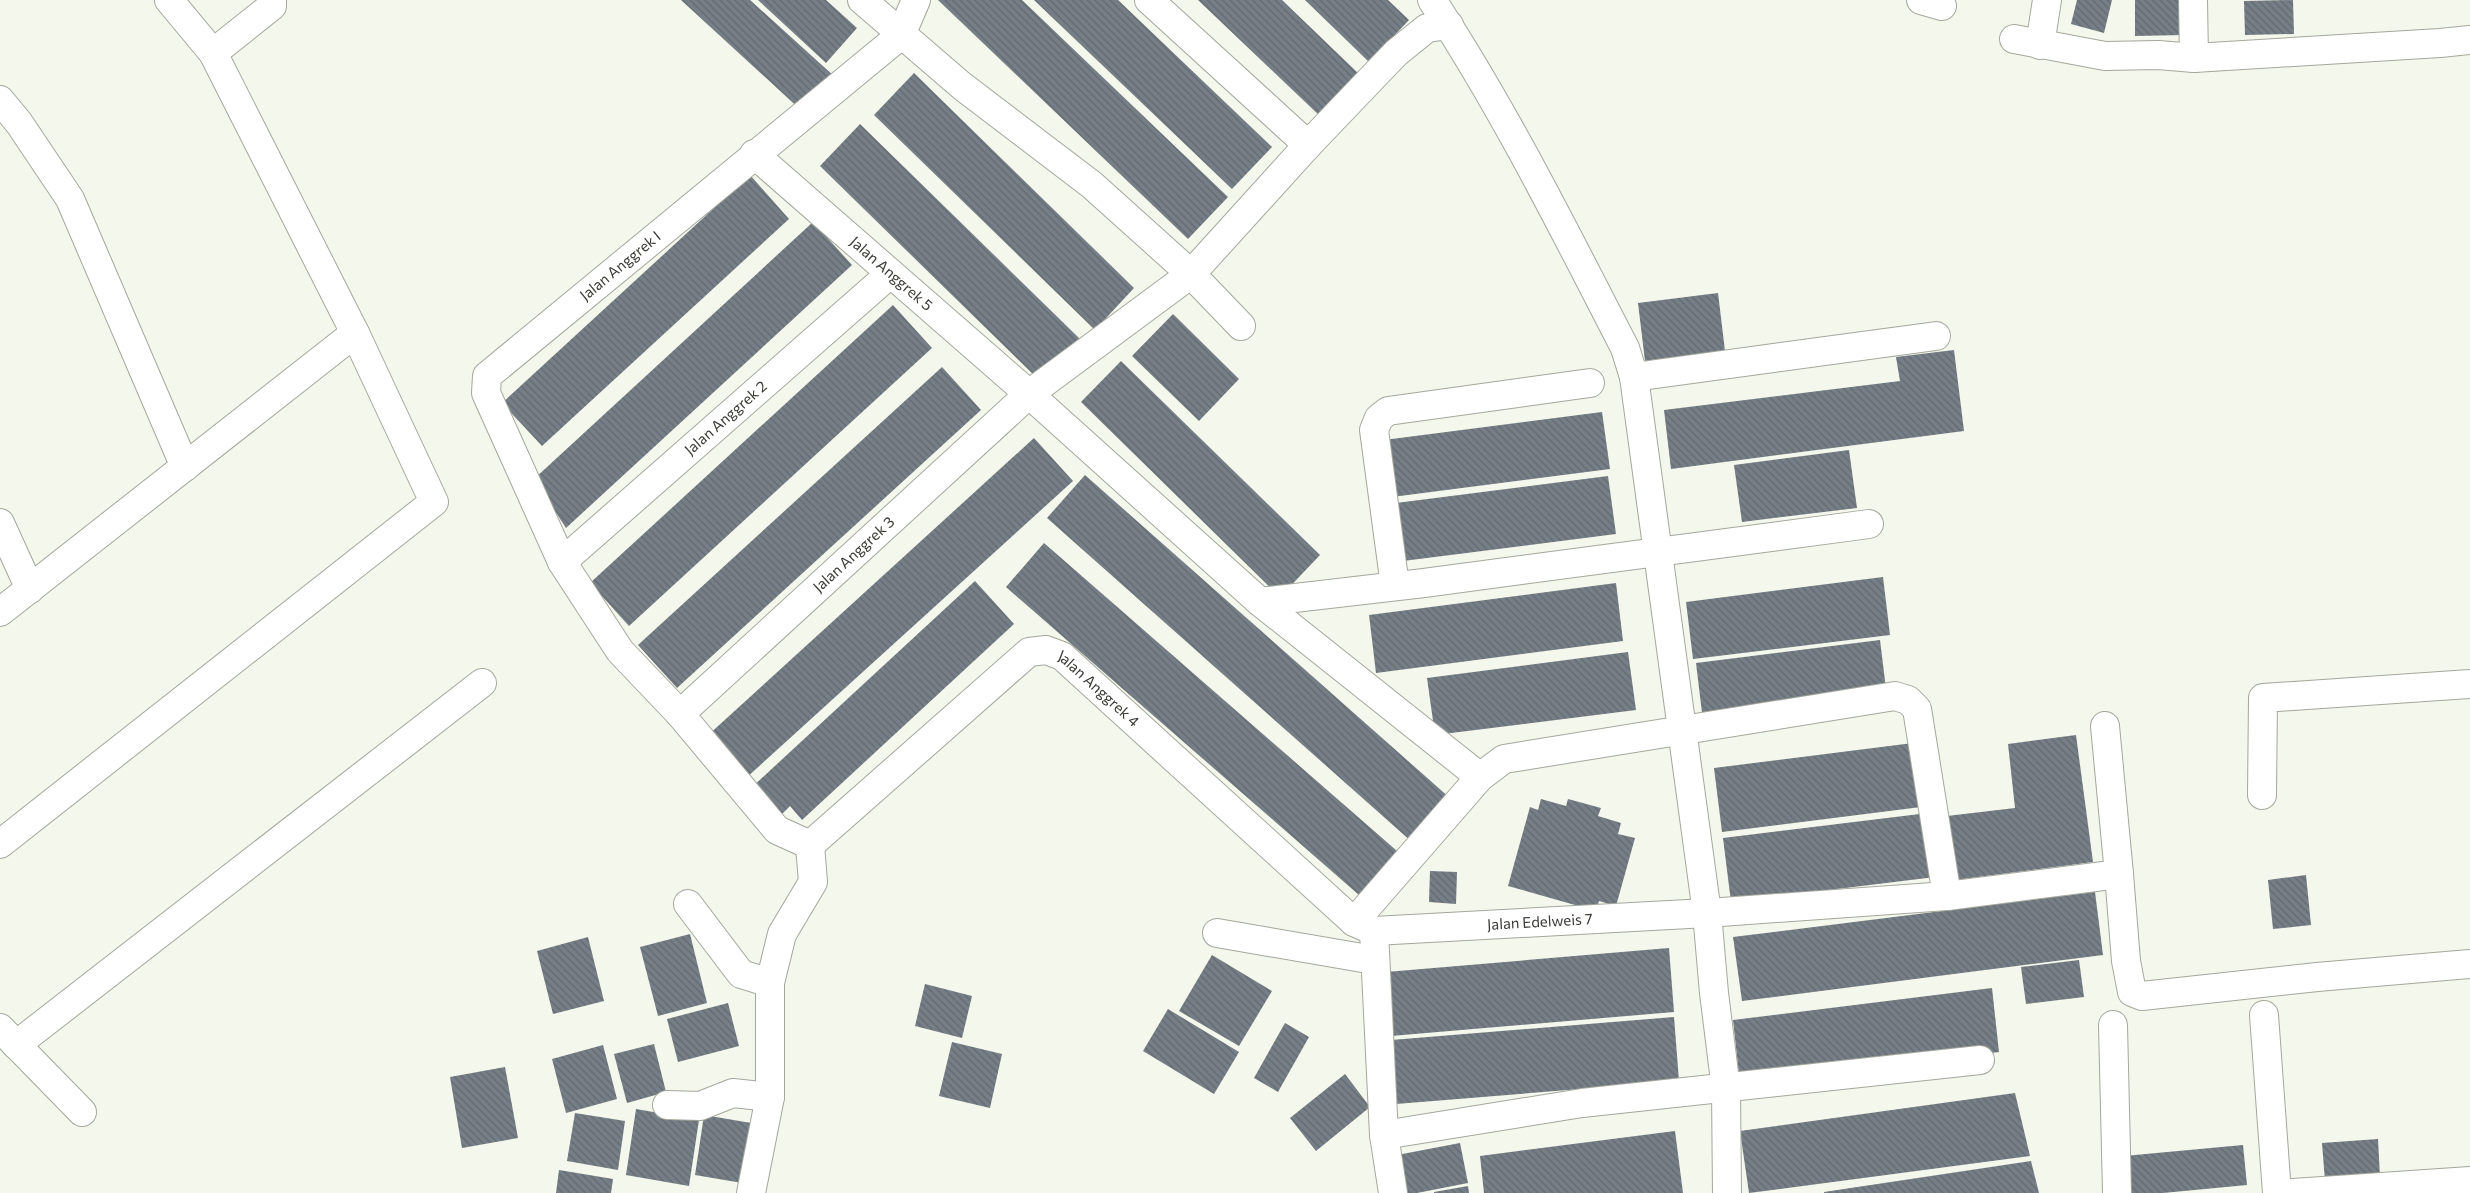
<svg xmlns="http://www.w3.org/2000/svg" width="2470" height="1193" viewBox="0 0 2470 1193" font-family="Commissioner,sans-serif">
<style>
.building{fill:url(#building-back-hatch)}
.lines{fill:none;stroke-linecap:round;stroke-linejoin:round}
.minor-casing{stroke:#a4a79c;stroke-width:30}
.minor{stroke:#fff;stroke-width:28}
.labels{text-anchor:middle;stroke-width:5;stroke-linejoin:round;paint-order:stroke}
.street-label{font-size:15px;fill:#3a3b36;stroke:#fff}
</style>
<defs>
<pattern id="building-back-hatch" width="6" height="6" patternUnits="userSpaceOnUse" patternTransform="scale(1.25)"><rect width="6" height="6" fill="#767f87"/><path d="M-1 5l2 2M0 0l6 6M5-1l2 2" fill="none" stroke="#62696f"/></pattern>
</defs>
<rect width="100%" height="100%" fill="#f4f7eb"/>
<path class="building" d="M681,0H750L835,77L803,112Z
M758,0H826L857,28L826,63Z
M938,0H1022L1228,197L1188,239Z
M1034,0H1118L1272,147L1232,189Z
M1198,0H1282L1360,75L1321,117Z
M1305,0H1388L1409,20L1369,62Z
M2077,0H2112L2104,33L2071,24Z
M2135,0H2183L2184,35L2135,36Z
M2293,0L2294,34L2245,35L2244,1Z
M914,73L1134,288L1095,330L874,115Z
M860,124L1080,339L1040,381L820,166Z
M750,175L789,219L542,446L502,403Z
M813,222L852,265L566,528L534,479Z
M1718,293L1725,351L1645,361L1638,303Z
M893,305L932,348L629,626L590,583Z
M1173,314L1239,379L1199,421L1132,356Z
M1954,350L1964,431L1671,469L1664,410L1900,381L1896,357Z
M1121,361L1320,555L1280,597L1081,402Z
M942,367L981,410L677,688L638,645Z
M1602,412L1610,469L1392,497L1384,440Z
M1034,438L1073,481L745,779L706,737Z
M1849,450L1857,508L1742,522L1734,465Z
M1085,475L1451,799L1412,842L1047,518Z
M1608,476L1616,534L1403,561L1396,503Z
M1044,543L1397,851L1359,895L1006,587Z
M1883,577L1890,635L1693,659L1686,602Z
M975,581L1014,624L802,820L790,806L778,818L750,789Z
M1616,583L1623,641L1376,673L1369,615Z
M1880,640L1887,697L1703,721L1696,663Z
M1628,652L1636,710L1435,735L1427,678Z
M2076,735L2093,862L1955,880L1947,816L2015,808L2008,744Z
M1921,742L1929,806L1722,832L1714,768Z
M1541,799L1566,806L1568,799L1601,808L1598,816L1621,823L1618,834L1635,838L1616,906L1599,901L1596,911L1508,886L1530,807L1538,810Z
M1928,813L1935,877L1731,902L1723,838Z
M1430,871L1457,872L1456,904L1429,902Z
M2306,875L2311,925L2273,929L2268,880Z
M2095,892L2103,955L1742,1001L1733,937Z
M690,934L707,1003L658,1016L640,947Z
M588,937L604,1001L553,1014L537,951Z
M1669,948L1674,1012L1391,1036L1386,972Z
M1212,955L1272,991L1239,1046L1179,1011Z
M2079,960L2084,997L2026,1004L2021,967Z
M925,984L972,996L962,1038L915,1026Z
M1992,988L1999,1052L1740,1084L1733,1020Z
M728,1003L739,1046L678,1062L667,1019Z
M1168,1009L1239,1052L1214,1094L1143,1051Z
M1674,1017L1679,1081L1396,1104L1391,1040Z
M1285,1023L1309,1037L1278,1092L1254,1078Z
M952,1042L1002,1054L990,1108L939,1096Z
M654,1044L666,1092L627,1103L614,1054Z
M603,1045L617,1099L566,1113L552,1059Z
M505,1067L518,1138L462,1148L450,1077Z
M1345,1074L1370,1107L1316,1151L1290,1118Z
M2015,1093L2030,1156L1749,1193L1740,1131Z
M636,1109L699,1120L689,1186L626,1175Z
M575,1113L625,1121L618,1170L567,1161Z
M704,1115L757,1124L748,1184L695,1175Z
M1675,1131L1683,1193H1484L1480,1156Z
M2378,1139L2380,1177L2325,1181L2322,1143Z
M1460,1143L1468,1183L1417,1193H1405L1397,1155Z
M2243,1145L2247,1185L2163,1193H2127L2124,1156Z
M2031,1161L2039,1193H1824V1192Z
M559,1170L613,1179L611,1193H556Z
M1468,1186L1469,1193H1434V1192Z"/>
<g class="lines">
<g class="minor-casing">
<g id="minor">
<path d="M862,0L962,86L1092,185L1191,274L1241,326"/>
<path d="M1149,0L1308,145"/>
<path d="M1432,0C1505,111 1564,230 1625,348L1634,377L1707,913L1714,993L1726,1089L1727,1193"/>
<path d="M1921,0L1942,6"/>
<path d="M2193,0L2194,58"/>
<path d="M2014,39L2105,56L2158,55L2194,58L2440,43L2470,40"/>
<path d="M2040,45L2047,0"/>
<path d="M213,53L272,6V0"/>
<path d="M0,100L19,123L70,199L185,467"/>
<path id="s1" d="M754,154L1029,394L1260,602L1480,777"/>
<path d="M1634,377L1936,336"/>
<path d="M0,523L30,589"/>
<path id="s2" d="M562,562L890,274"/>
<path d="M1395,586L1374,430L1379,418L1388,411L1590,383"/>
<path d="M1260,602L1424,583L1869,524"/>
<path d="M0,612L355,333"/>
<path id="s3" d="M680,714L1029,394L1191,274L1308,145L1396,53L1427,28L1449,25"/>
<path d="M2105,726L2119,874"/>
<path d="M2262,795L2263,698L2470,684"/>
<path d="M0,844L434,502L355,333L213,53L169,0"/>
<path id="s4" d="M810,845L777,830L680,714L620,651L562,562L486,393L487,376L901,35L916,0"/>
<path id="s5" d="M810,845L1029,652L1046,650L1062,656L1354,922L1374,931L1384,1135L1393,1193"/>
<path d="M688,904L741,974L770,983"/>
<path d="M1354,922L1480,777L1504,759L1895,696L1908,700L1917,709L1947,896"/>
<path id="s6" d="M1374,931L1707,913L1947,896L2119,874L2126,961L2132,992L2142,996L2317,977L2470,964"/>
<path d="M1217,933L1374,960"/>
<path d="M2264,1015L2277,1193"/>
<path d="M2113,1025L2117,1193"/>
<path d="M0,1028L82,1112"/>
<path d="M16,1045L482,683"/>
<path d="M667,1105L700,1106L733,1093L770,1097"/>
<path d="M1384,1135L1582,1103L1980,1060"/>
<path d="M751,1193L770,1097V983L782,934L813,882L810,845"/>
<path d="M2293,1193L2470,1181"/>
</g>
</g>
<use href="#minor" class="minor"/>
</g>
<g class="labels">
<g class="street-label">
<text dy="5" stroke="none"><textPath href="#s4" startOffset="756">Jalan Anggrek I</textPath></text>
<text dy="5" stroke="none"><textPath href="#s1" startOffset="182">Jalan Anggrek 5</textPath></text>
<text dy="5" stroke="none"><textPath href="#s2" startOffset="218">Jalan Anggrek 2</textPath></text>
<text dy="5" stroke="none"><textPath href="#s3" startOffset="236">Jalan Anggrek 3</textPath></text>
<text dy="5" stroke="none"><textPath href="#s5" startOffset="375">Jalan Anggrek 4</textPath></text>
<text dy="5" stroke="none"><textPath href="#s6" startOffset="166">Jalan Edelweis 7</textPath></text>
</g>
</g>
</svg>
